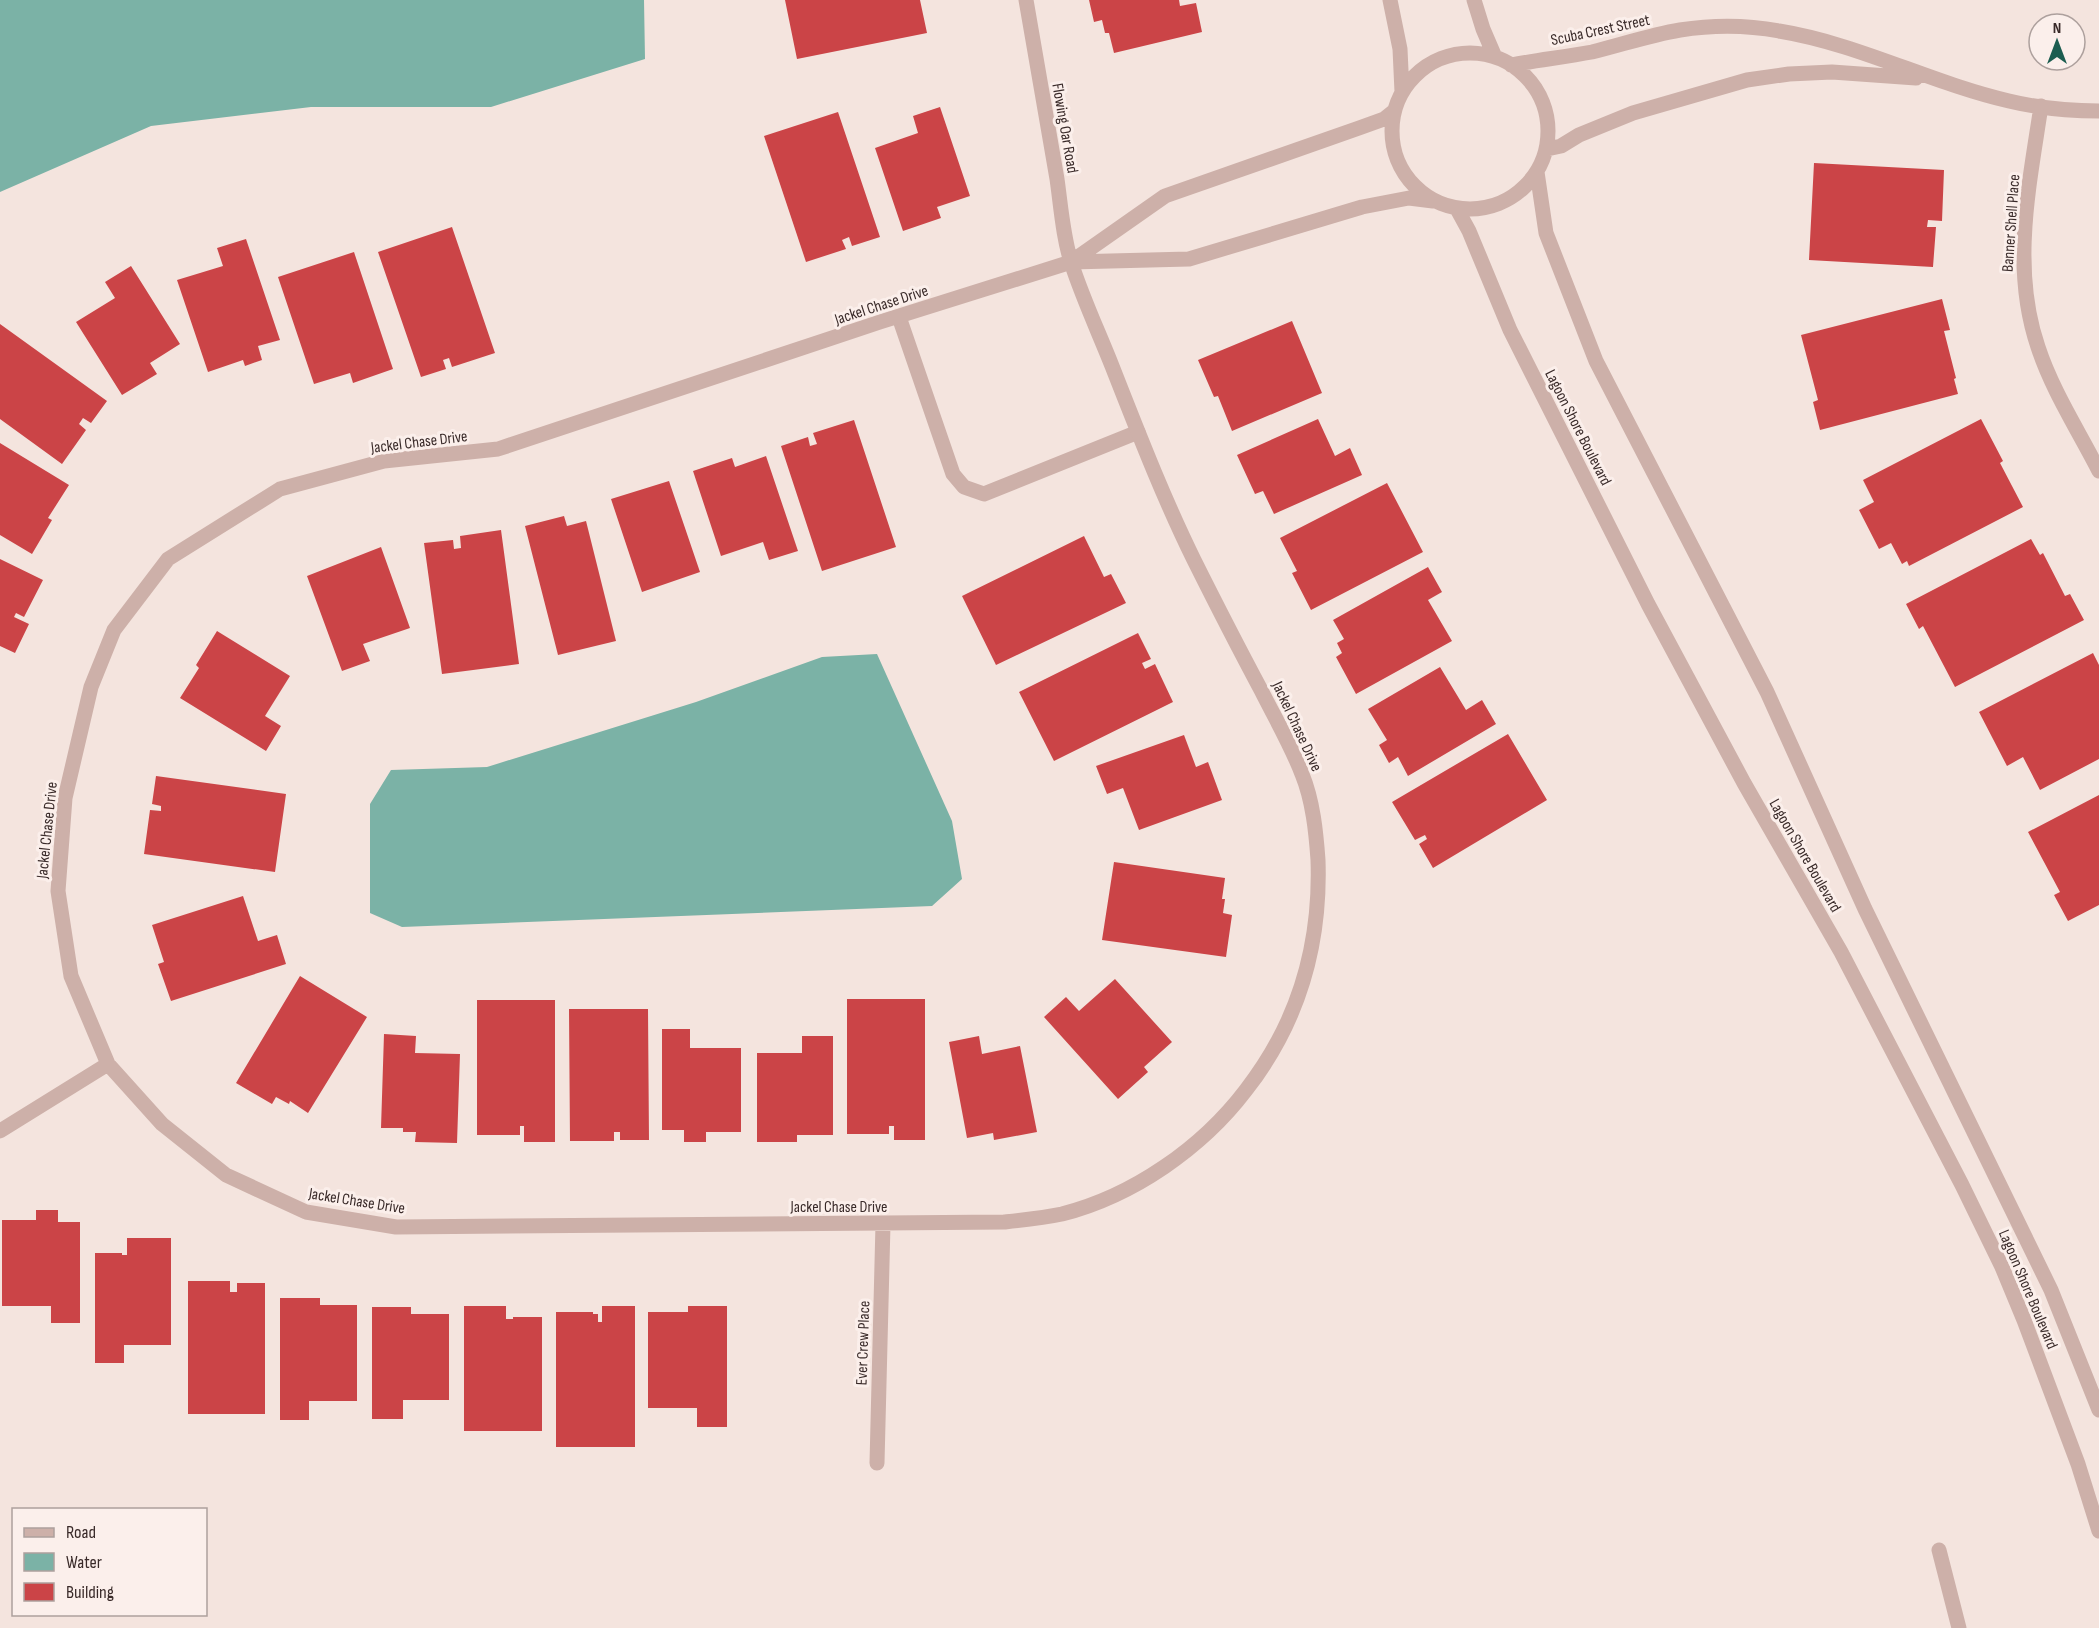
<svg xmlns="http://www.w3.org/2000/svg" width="2099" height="1628" viewBox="0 0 2099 1628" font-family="'Sofia Sans Condensed',sans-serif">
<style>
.water{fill:#7bb2a6}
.building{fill:#cb4447}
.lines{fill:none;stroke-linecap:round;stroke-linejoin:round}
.lane{stroke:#cdb0a9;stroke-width:15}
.street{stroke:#cdb0a9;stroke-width:15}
.labels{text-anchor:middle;stroke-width:6;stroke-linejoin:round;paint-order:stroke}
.street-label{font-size:16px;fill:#392a29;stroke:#fbefeb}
</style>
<rect width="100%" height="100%" fill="#f4e4de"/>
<path class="water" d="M0,0H644L645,59L491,107H311L151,126L0,192Z
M877,654L952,821L962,879L932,906L402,927L370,913V804L391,770L487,767L696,702L822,657Z"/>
<path class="building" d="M785,0H920L927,33L797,59Z
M1089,0H1179L1180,6L1196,3L1202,32L1114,53L1109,33H1105L1102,20L1094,22Z
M940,107L970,196L937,207L941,218L903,231L875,148L918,133L913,116Z
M838,112L880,237L852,246L849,237L842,240L846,249L806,262L764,136Z
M1814,163L1944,170L1942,221L1928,220L1927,227H1936L1933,267L1809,260Z
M452,227L495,353L452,367L449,358L443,360L446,369L421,377L378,252Z
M246,239L280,340L258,346L262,360L245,366L243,360L208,372L177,280L223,266L217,248Z
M354,252L393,369L353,383L350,373L314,384L278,277Z
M131,266L180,344L150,363L157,374L122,395L76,322L115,298L105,282Z
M1942,299L1950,330L1944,331L1956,378L1954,379L1958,394L1820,430L1813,402L1818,400L1801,335Z
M1292,321L1322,393L1232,431L1218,396L1214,397L1198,360Z
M0,324L107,401L91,423L83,418L79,424L86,430L62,464L0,419Z
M1318,419L1335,456L1350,448L1362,475L1274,514L1263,491L1255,494L1237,455Z
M1981,419L2003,461L2000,463L2023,507L1909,566L1907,561L1902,564L1891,543L1879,549L1859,510L1874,502L1863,480Z
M854,420L896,547L822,571L781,446L808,437L810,446L817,444L813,433Z
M0,443L69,485L48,518L52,520L32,554L0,535Z
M766,456L798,551L769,560L763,542L721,556L693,471L732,458L735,467Z
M669,481L700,572L642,592L611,499Z
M1387,483L1423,552L1311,610L1292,573L1297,571L1280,538Z
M564,516L567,526L586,521L616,641L558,655L525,526Z
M501,530L519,664L442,674L424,543L453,540L454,549L461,548L460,536Z
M1084,536L1104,577L1111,574L1126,603L996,665L962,596Z
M2031,539L2040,555L2043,553L2065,596L2070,594L2084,620L1955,687L1923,626L1919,629L1906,604Z
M381,547L410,628L363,644L370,661L342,671L307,576Z
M0,559L43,580L24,617L16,613L14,617L29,624L15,653L0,646Z
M1428,567L1442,592L1428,600L1452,641L1356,694L1336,657L1342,653L1337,643L1344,639L1333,620Z
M217,631L290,676L265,716L281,726L266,751L180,698L199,668L196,665Z
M1138,633L1151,659L1142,663L1145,669L1155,664L1173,702L1054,761L1019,692Z
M2093,653L2099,665V759L2040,790L2023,757L2007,766L1979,712Z
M1440,667L1466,710L1482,700L1496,724L1408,776L1398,757L1389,763L1379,745L1387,740L1368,709Z
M1508,734L1547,800L1433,868L1419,844L1427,839L1425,835L1415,840L1392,802Z
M1184,735L1196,767L1208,762L1222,800L1139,830L1123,788L1107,794L1096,766Z
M156,776L286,794L275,872L144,854L150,810L161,811V806L152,804Z
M2099,795V905L2068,921L2054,895L2060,892L2028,832Z
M1114,862L1225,878L1222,899H1225L1223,913L1232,915L1226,957L1102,940Z
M243,896L258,941L277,935L286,964L171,1001L158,964L164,962L152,925Z
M300,976L367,1017L308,1113L290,1101L289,1104L276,1097L272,1104L236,1083Z
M1115,979L1172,1042L1144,1067L1148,1072L1118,1099L1044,1017L1066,997L1079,1011Z
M847,999H925V1140H894V1126H889V1134H847Z
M477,1000H555V1142H524V1126H520V1135H477Z
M569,1009H648L649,1140H620V1132H614V1141H570Z
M662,1029H690V1048H741V1132H706V1142H684V1130H662Z
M384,1034L416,1036L415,1053L460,1054L457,1143L415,1142L416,1132H403V1128H381Z
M802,1036H833V1135H797V1142H757V1053H802Z
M979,1036L982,1054L1020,1046L1037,1132L994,1140L993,1133L967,1138L949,1042Z
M36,1210H58V1222H80V1323H51V1306H2V1220H36Z
M127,1238H171V1345H124V1363H95V1253H122V1255H127Z
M188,1281H230V1292H237V1283H265V1414H188Z
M280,1298H320V1305H357V1401H309V1420H280Z
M464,1306H506V1319H513V1317H542V1431H464Z
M602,1306H635V1447H556V1312H593V1314H598V1322H602Z
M688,1306H727V1427H697V1408H648V1312H688Z
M372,1307H411V1314H449V1400H403V1419H372Z"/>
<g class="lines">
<path class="lane" d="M899,317L953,474L964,487L984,494L1138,432
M1939,1550L1959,1628"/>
<path class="street" d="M1026,0C1036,60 1047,119 1057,179C1061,207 1063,238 1072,265C1083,299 1099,333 1112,366C1138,432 1163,497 1194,560C1216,604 1238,647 1261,690C1275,718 1291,745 1302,774C1313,801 1316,832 1318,860C1321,946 1299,1022 1246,1090C1202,1148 1133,1196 1062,1214C1043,1218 1023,1220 1004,1222L396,1227L306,1212L226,1175L162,1124L108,1064L71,976L58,891L65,798L91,687L114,630L168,559L280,489L384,461L498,449L880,322L1071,262L1189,259L1362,207L1409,198L1433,201
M1390,0L1400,49L1402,92
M1474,0L1483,29L1495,57
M1392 131a78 78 0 1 1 156 0a78 78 0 1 1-156 0Z
M1511,65C1538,60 1565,57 1592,52C1621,45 1650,35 1680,30C1712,25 1747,25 1779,31C1859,44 1931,83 2009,101C2038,108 2069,111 2099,111
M2041,106C2029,187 2011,268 2038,347C2052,390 2078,430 2099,471
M1547,149L1561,146L1579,135L1633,113L1747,80L1789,74L1832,72L1916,78
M1537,172L1546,233L1596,361L1767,692L1865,909L2051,1290L2099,1410
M1457,209L1469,231L1510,330L1648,604L1744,783L1841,952L1962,1185L2002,1267L2024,1320L2078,1464L2099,1531
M1071,262L1165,196L1359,128L1384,119L1394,111
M0,1131L108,1064
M877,1463L883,1224"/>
</g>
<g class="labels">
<g class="street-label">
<text transform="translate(1600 29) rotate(-12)" y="6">Scuba Crest Street</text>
<text transform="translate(1066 128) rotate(80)" y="6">Flowing Oar Road</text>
<text transform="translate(2010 223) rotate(-86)" y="6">Banner Shell Place</text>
<text transform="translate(881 304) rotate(-18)" y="6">Jackel Chase Drive</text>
<text transform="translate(1579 427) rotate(63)" y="6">Lagoon Shore Boulevard</text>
<text transform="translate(419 441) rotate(-7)" y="6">Jackel Chase Drive</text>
<text transform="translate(1298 726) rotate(65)" y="6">Jackel Chase Drive</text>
<text transform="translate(46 830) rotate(-84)" y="6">Jackel Chase Drive</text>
<text transform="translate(1806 855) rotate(60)" y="6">Lagoon Shore Boulevard</text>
<text transform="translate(357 1200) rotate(9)" y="6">Jackel Chase Drive</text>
<text x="839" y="1212">Jackel Chase Drive</text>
<text transform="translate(2029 1289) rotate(67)" y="6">Lagoon Shore Boulevard</text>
<text transform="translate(862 1343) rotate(-88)" y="6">Ever Crew Place</text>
</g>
</g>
<rect x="12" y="1508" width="195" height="108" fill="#fbefeb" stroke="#ada09d" stroke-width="1.5"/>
<rect x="24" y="1528" width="30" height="9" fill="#cdb0a9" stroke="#ada09d" stroke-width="1.5"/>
<text x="66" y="1538" font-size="18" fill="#392a29">Road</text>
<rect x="24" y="1553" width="30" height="18" fill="#7bb2a6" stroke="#ada09d" stroke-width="1.5"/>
<text x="66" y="1568" font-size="18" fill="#392a29">Water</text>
<rect x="24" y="1583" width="30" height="18" fill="#cb4447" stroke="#ada09d" stroke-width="1.5"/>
<text x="66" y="1598" font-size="18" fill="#392a29">Building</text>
<g transform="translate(2057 42)"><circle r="28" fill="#fbefeb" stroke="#ada09d" stroke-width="1.5"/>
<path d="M0-4.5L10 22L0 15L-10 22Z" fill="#1c5d50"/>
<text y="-9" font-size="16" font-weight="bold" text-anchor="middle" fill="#392a29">N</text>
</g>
</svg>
